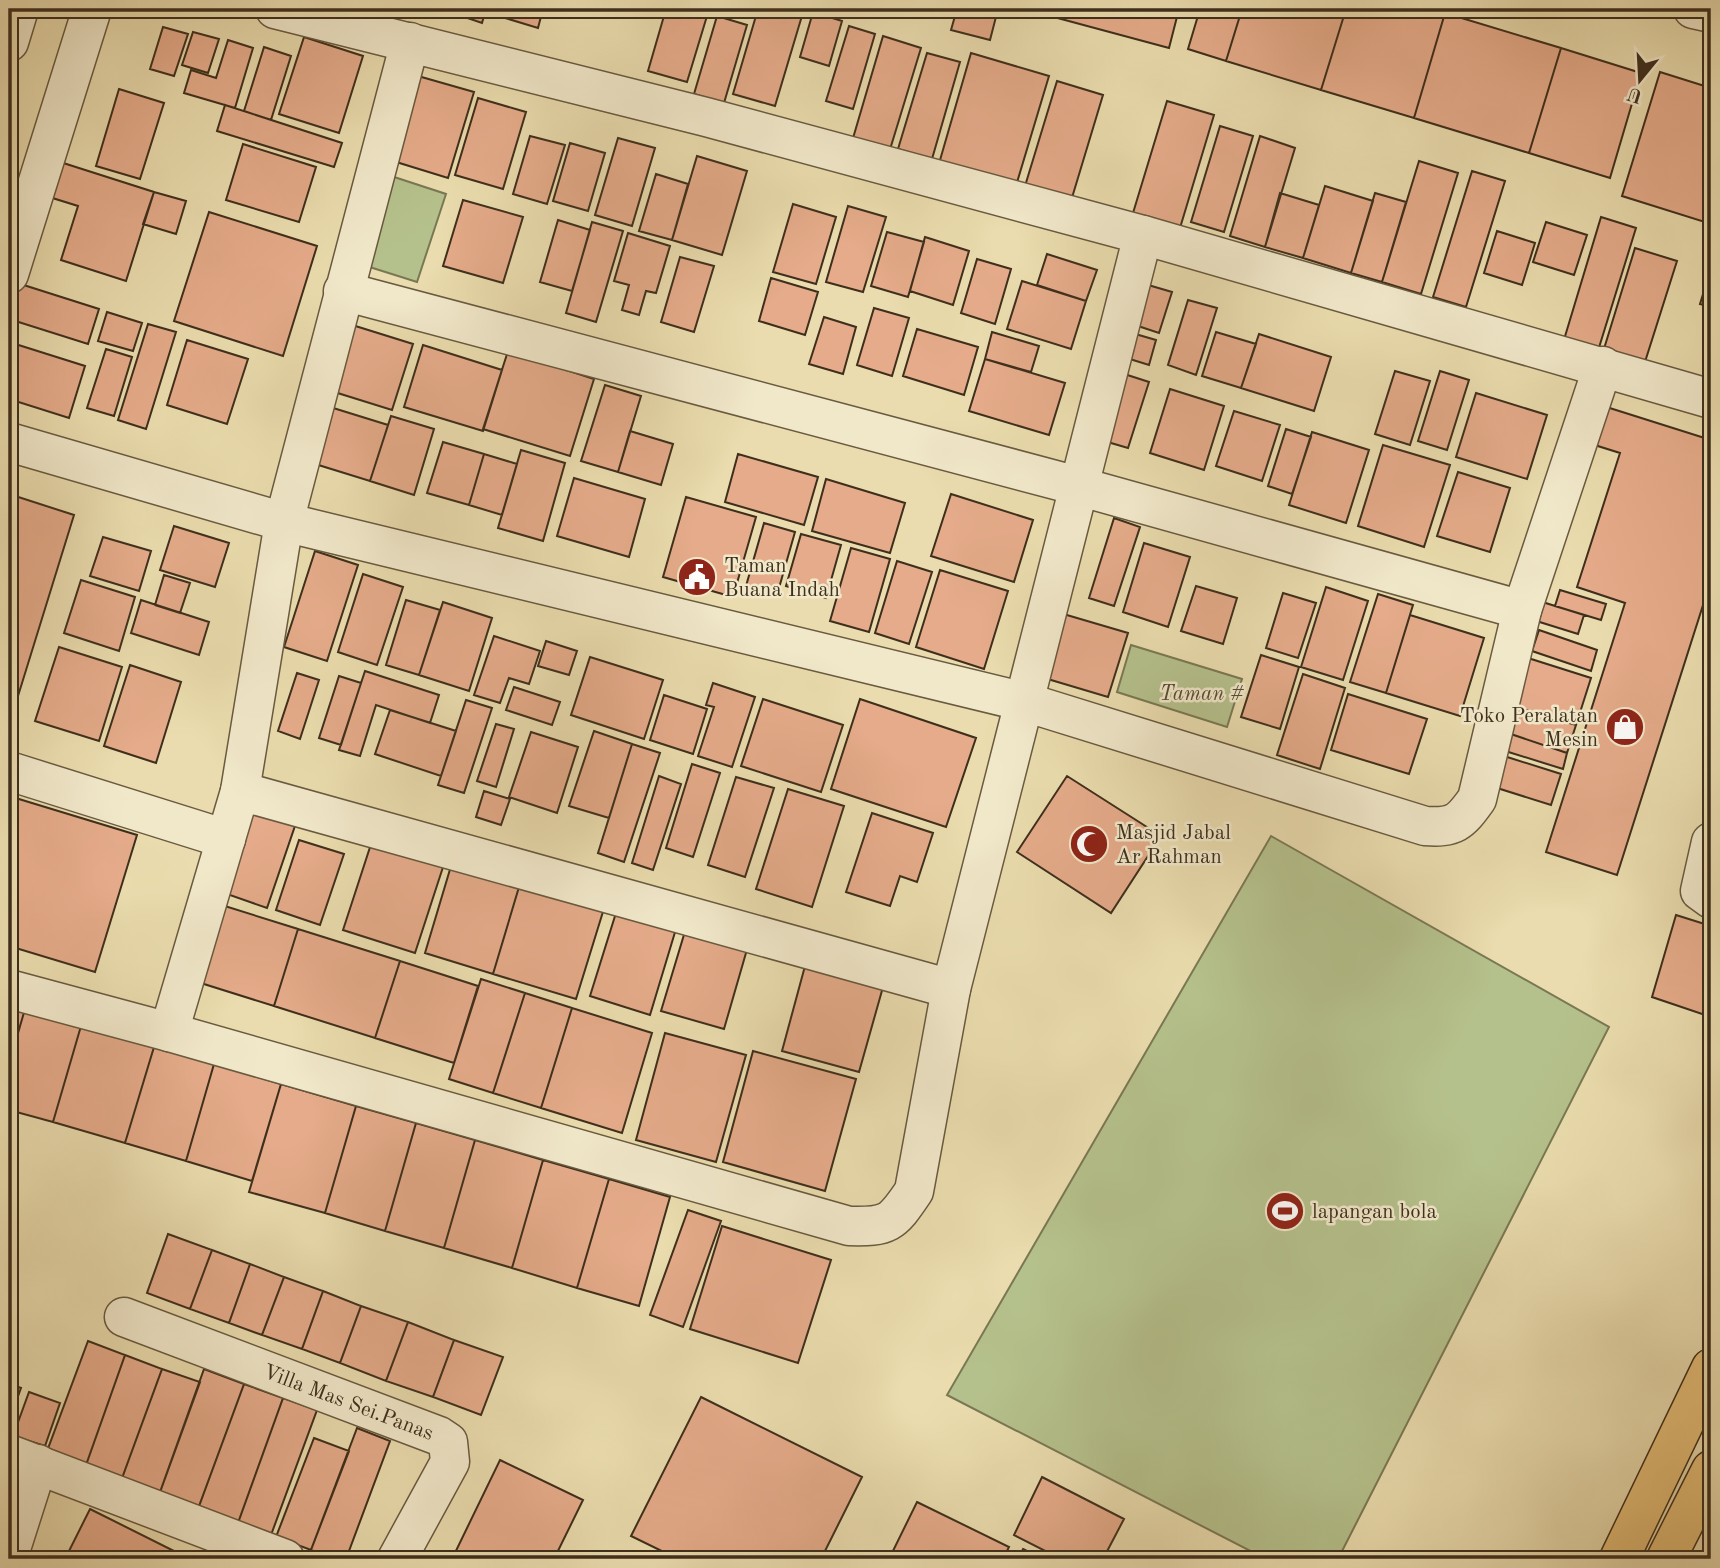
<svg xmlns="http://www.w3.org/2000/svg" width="1720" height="1568" viewBox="0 0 1720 1568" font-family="'Old Standard TT',serif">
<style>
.green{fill:#b5c18c;stroke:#7a7854;stroke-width:2}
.building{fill:#e5ab8a;stroke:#3e2f1c;stroke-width:2}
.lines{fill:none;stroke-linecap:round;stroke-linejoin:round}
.minor-casing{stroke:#695a40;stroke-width:41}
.major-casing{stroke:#3e2f1c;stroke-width:41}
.minor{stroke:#f1e8ca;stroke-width:38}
.major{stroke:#e5be77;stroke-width:38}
.labels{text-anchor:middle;stroke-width:5;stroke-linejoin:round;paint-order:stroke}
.poi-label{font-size:21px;fill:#3e2f1c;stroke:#f1e8ca;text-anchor:start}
.park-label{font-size:21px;font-style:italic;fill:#564c32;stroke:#f1e8ca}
.street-label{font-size:21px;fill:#3e2f1c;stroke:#f1e8ca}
</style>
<rect width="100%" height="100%" fill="#eadcae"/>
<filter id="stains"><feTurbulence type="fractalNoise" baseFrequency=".00286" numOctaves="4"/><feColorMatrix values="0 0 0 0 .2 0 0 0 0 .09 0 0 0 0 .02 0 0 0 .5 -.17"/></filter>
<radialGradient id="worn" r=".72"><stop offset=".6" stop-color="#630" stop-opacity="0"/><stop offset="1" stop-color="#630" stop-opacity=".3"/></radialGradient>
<path class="green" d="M385,174L446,194L417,282L357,263Z
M1131,645L1242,679L1227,727L1117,692Z
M1271,836L1609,1027L1338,1559H1266L947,1395Z"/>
<path class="building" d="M441,9H486L482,23Z
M505,9H543L538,28L502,17Z
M666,9H681L707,16L687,82L648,71Z
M758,9H804L775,106L733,94Z
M957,9H998L990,40L951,30Z
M1024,9H1179L1169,48Z
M1200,9H1242L1226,61L1188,49Z
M1242,9H1346L1321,90L1226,61Z
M1346,9H1431L1445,13L1414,118L1321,90Z
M813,12L842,21L829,66L800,57Z
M1445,13L1561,48L1529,153L1414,118Z
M717,16L747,25L724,103L694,94Z
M849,26L875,34L853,109L826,101Z
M163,27L188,34L174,76L150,69Z
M193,32L219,39L208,73L182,65Z
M883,36L921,48L888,156L851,145Z
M304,37L363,56L339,133L279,114Z
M228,40L253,48L235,108L184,93L191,70L216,78Z
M264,47L291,56L271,120L244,111Z
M1561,48L1641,73L1610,178L1529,153Z
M927,53L960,62L932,159L898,149Z
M971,53L1049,76L1015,189L938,167Z
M1660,72L1711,88V224L1622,196Z
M418,76L474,92L448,178L393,161Z
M1057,81L1103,95L1071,201L1025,186Z
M119,89L164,103L140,179L96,166Z
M478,98L526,112L503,189L455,175Z
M1167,101L1214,115L1180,228L1133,213Z
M225,105L342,143L334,167L217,131Z
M1220,126L1253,136L1224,232L1191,222Z
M530,136L565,145L547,204L513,194Z
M1260,136L1295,148L1265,247L1230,236Z
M618,138L655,148L632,226L595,215Z
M570,143L605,153L588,211L553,201Z
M243,144L316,167L299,222L226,200Z
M697,156L747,171L722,255L672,240Z
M57,161L154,192L126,281L61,260L78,206L46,196Z
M1419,161L1458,173L1421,294L1382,282Z
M1472,171L1505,181L1466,307L1433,297Z
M656,174L688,184L672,240L639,231Z
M1325,186L1373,201L1351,273L1303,258Z
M154,192L186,201L176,234L143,224Z
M1280,193L1319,205L1303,258L1265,247Z
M1375,193L1406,202L1382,282L1351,273Z
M463,200L523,217L503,283L443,266Z
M793,204L836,217L816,284L773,272Z
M848,206L886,217L863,292L826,282Z
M209,212L317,246L283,356L174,321Z
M1601,217L1636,228L1597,354L1563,343Z
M558,220L590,230L572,291L540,282Z
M592,222L623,231L596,322L566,313Z
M1546,222L1587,235L1574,275L1533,262Z
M1497,231L1535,243L1522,285L1484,273Z
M887,232L924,242L908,297L871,286Z
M628,233L670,246L656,293L646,291L639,315L622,310L629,285L614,281Z
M925,237L969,251L953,305L910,291Z
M1635,248L1677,261L1644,365L1603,352Z
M1047,254L1097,270L1086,301L1037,285Z
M680,257L714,266L694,332L661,322Z
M977,259L1011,269L995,324L961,313Z
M1711,268V307L1700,304Z
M771,278L818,292L805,335L759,321Z
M11,281L99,309L88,344L9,319Z
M1022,281L1086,301L1071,349L1007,329Z
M1138,282L1172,292L1159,333L1126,322Z
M1188,300L1217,308L1196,375L1168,365Z
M874,308L909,318L892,376L857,365Z
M107,312L142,323L133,351L98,341Z
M824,317L856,327L843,374L809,364Z
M148,324L176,332L146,429L118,420Z
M349,324L413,344L392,410L328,390Z
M917,329L978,347L964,395L903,376Z
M1125,331L1156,340L1149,365L1117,355Z
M992,332L1039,346L1031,372L985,359Z
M1216,332L1256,344L1241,388L1202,376Z
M1259,334L1331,357L1314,411L1241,388Z
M187,340L248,359L227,424L167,405Z
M9,342L85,366L69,418L9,399Z
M423,345L502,370L483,431L404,407Z
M106,349L132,357L114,416L87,408Z
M508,351L594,379L570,456L483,429Z
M985,359L1065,383L1049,435L969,411Z
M1115,371L1149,382L1128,448L1094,438Z
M1395,371L1430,381L1410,445L1375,434Z
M1440,371L1469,380L1447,450L1418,441Z
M605,385L641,396L618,472L581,461Z
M1170,389L1224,406L1204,470L1150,453Z
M1476,393L1547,415L1527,479L1456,457Z
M1597,404L1711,440V580L1617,875L1546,852L1625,603L1577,587L1620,453L1585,442Z
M330,407L388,425L370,481L312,463Z
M1234,411L1280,425L1262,481L1216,466Z
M391,416L434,429L414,495L370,481Z
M1286,429L1311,437L1292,494L1268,486Z
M630,431L673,444L661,485L618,472Z
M1312,432L1369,450L1346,523L1289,505Z
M443,442L484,454L469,505L427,493Z
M1383,445L1450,465L1424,547L1358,526Z
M521,450L565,463L543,541L498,528Z
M484,454L517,464L502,515L469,505Z
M738,454L818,477L804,525L725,502Z
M1458,472L1510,488L1490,552L1437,536Z
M574,478L645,499L629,557L557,536Z
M826,479L905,503L890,553L812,531Z
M9,494L74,515L14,709L9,707Z
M951,494L1033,520L1014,582L931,556Z
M686,497L756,517L733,597L663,577Z
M1114,518L1140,527L1114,606L1089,598Z
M764,523L795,532L777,595L746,586Z
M174,526L229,543L215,587L160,570Z
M801,534L841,545L826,598L786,586Z
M103,537L151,551L139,591L90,576Z
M1144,543L1190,557L1168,627L1123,612Z
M851,548L890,559L869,632L830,621Z
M315,551L358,565L327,661L284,647Z
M897,561L932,572L909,644L875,633Z
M940,570L1008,591L984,669L916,647Z
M363,574L403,587L377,665L338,652Z
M164,575L190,583L180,613L155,605Z
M81,580L135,597L119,651L64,633Z
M1196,586L1237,598L1223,644L1181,631Z
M1326,587L1368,601L1343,680L1301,667Z
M1560,590L1606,604L1601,620L1555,606Z
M1283,593L1316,603L1298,658L1266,648Z
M1378,594L1413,605L1386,693L1350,682Z
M141,600L209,622L199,655L131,633Z
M406,600L440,610L419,675L386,665Z
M1536,600L1584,615L1578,634L1530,619Z
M443,602L492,618L469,691L419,675Z
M1060,613L1128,633L1108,697L1041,677Z
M1410,615L1484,638L1460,716L1386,693Z
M1539,630L1597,650L1591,671L1532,651Z
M494,636L540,651L529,684L509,678L500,703L474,695Z
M546,641L577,651L569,675L538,666Z
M59,647L122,667L99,741L35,721Z
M1261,655L1299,667L1280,729L1241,717Z
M590,657L663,680L644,739L571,715Z
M1528,658L1591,678L1576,725L1513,706Z
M130,665L181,682L156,763L104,746Z
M365,671L439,695L430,723L376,705L360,756L339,750Z
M297,673L319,680L300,739L278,731Z
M1303,674L1345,688L1320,769L1277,755Z
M339,676L361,683L341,745L319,738Z
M713,683L755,697L732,767L698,756L714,707L706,705Z
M514,687L560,702L552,725L506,710Z
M1348,694L1427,719L1409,774L1331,750Z
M664,695L707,709L693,754L650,740Z
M763,699L843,725L821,792L741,766Z
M860,699L976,738L946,827L831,789Z
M466,700L492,708L464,793L438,785Z
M1513,706L1576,725L1567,753L1505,732Z
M390,710L456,731L441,776L375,754Z
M496,724L514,729L496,787L477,781Z
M594,731L632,744L609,818L569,806Z
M531,732L578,747L557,813L509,797Z
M1505,732L1567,753L1563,769L1499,749Z
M632,744L660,753L624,862L598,853Z
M1504,756L1561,774L1551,805L1494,787Z
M692,764L720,773L693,857L666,848Z
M659,776L681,784L653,870L632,863Z
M1067,776L1161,836L1111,913L1017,852Z
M736,777L774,788L745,877L708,865Z
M788,789L844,806L812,907L756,889Z
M484,791L510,799L501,825L476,817Z
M9,796L137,835L95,972L9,946Z
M254,802L298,817L267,908L224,893Z
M872,813L933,833L917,882L900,876L890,906L846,892Z
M373,838L445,861L415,953L343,930Z
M299,840L344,854L320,925L276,910Z
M454,856L522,877L493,974L425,953Z
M522,877L606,902L576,999L493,974Z
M620,900L679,919L650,1015L590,996Z
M212,902L298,929L274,1006L188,979Z
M1676,915L1711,926V1017L1652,997Z
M686,928L748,946L724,1029L661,1011Z
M298,929L400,961L375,1038L274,1006Z
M400,961L478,986L454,1063L375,1038Z
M805,966L883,987L859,1072L782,1051Z
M481,979L525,993L493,1093L449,1079Z
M525,993L572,1008L541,1108L493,1093Z
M9,1004L25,1009L9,1064Z
M572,1008L652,1033L622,1133L541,1108Z
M25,1009L81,1026L53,1122L9,1110V1064Z
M81,1026L154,1047L125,1143L53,1122Z
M665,1033L746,1055L716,1162L636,1140Z
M154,1047L214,1064L186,1161L125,1143Z
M753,1051L856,1079L825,1191L723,1162Z
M214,1064L281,1084L252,1181L186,1161Z
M281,1084L356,1106L325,1213L249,1192Z
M356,1106L416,1123L385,1231L325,1213Z
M416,1123L475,1140L444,1248L385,1231Z
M475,1140L543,1160L512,1268L444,1248Z
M543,1160L609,1179L577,1288L512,1268Z
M609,1179L670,1197L639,1306L577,1288Z
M688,1210L721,1221L683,1327L650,1315Z
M722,1226L831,1260L798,1363L690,1329Z
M168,1234L212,1250L190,1309L147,1293Z
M212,1250L250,1264L229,1323L190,1309Z
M250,1264L284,1277L262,1335L229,1323Z
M284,1277L323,1291L302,1349L262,1335Z
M323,1291L361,1306L340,1363L302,1349Z
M361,1306L408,1322L386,1381L340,1363Z
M408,1322L454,1340L433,1397L386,1381Z
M454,1340L503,1357L481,1415L433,1397Z
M88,1341L125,1355L85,1468L46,1454Z
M125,1355L162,1369L121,1481L85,1468Z
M162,1369L200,1382L159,1495L121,1481Z
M204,1369L244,1384L198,1509L159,1495Z
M9,1384L21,1388L9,1422Z
M244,1384L283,1398L238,1523L198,1509Z
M29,1392L60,1403L45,1446L13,1436Z
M701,1397L862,1477L821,1559H678L631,1536Z
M283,1398L317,1410L271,1535L238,1523Z
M357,1428L390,1441L346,1559H337L311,1550Z
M314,1438L349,1451L311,1550L276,1537Z
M500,1460L583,1500L554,1559H452Z
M1042,1477L1124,1519L1103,1559H1061L1014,1535Z
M917,1502L1009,1547L1003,1559H889Z
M90,1509L174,1551L170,1559H65Z
M220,1547L244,1559H214Z
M1023,1549L1043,1559H1018Z"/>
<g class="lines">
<g class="minor-casing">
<g id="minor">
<path d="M1693,9L1711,13"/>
<path d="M9,42L19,9"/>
<path d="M1143,235L1711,399"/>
<path d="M9,274L92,9"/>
<path d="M343,291L1078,486L1522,610"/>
<path d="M9,442L284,522L1025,702L1425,826C1454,828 1460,823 1477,799L1522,610L1603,366"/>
<path d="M9,771L226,839"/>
<path d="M240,791L951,989"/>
<path d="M1711,842L1700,891L1711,899"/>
<path d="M9,989L169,1032L849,1226C888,1227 892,1224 914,1191L951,989L1143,235L706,117L275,9"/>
<path d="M169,1032L240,791L284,522L410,42"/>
<path id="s1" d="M124,1317L439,1436L448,1442L450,1462L397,1559"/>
<path d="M9,1454L285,1559"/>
<path d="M9,1555L38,1464"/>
</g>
</g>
<g class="major-casing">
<path id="major" d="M1619,1559L1711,1368
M1666,1559L1711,1470"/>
</g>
<use href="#minor" class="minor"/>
<use href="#major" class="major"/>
</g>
<defs>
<g id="civic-disc" transform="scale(2.0125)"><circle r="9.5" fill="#8f2418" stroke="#f1e8ca"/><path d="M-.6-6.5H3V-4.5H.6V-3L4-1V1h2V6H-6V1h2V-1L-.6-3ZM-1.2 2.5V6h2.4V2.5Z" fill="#fff"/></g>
<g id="shop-disc" transform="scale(2.0125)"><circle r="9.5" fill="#8f2418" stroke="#f1e8ca"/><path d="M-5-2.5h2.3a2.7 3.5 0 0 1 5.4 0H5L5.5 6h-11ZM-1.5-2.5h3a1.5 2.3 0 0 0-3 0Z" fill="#fff"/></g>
<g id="mosque-disc" transform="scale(2.0125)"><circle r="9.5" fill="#8f2418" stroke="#f1e8ca"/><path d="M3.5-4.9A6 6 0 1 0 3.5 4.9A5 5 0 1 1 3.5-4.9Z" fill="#fff"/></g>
<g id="stadium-disc" transform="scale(2.0125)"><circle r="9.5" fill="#8f2418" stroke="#f1e8ca"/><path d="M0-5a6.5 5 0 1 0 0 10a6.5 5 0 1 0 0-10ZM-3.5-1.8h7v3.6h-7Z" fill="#fff"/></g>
</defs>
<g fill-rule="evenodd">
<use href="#civic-disc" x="697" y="577"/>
<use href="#shop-disc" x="1625" y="727"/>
<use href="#mosque-disc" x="1089" y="844"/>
<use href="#stadium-disc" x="1285" y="1211"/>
</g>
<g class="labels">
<g class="poi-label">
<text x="724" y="572">Taman<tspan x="724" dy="24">Buana Indah</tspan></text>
<text x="1598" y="722" text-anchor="end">Toko Peralatan<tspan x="1598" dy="24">Mesin</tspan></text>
<text x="1116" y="839">Masjid Jabal<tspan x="1116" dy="24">Ar Rahman</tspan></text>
<text x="1312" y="1218">lapangan bola</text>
</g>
<g class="park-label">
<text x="1202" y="700">Taman #</text>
</g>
<g class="street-label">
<text dy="7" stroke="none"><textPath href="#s1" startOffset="240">Villa Mas Sei.Panas</textPath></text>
</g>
</g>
<rect width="1720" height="1568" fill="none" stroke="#eadcae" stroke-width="35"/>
<rect x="10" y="10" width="1699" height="1547" fill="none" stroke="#3e2f1c" stroke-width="3.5"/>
<rect x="18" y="18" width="1685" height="1533" fill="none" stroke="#3e2f1c" stroke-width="2"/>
<g transform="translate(1640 80) rotate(198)" stroke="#f1e8ca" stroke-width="5" paint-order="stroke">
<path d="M0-5L12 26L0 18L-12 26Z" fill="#3e2f1c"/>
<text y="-10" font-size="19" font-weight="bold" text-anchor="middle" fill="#3e2f1c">U</text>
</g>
<rect width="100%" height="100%" filter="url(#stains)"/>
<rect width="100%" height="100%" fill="url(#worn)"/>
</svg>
